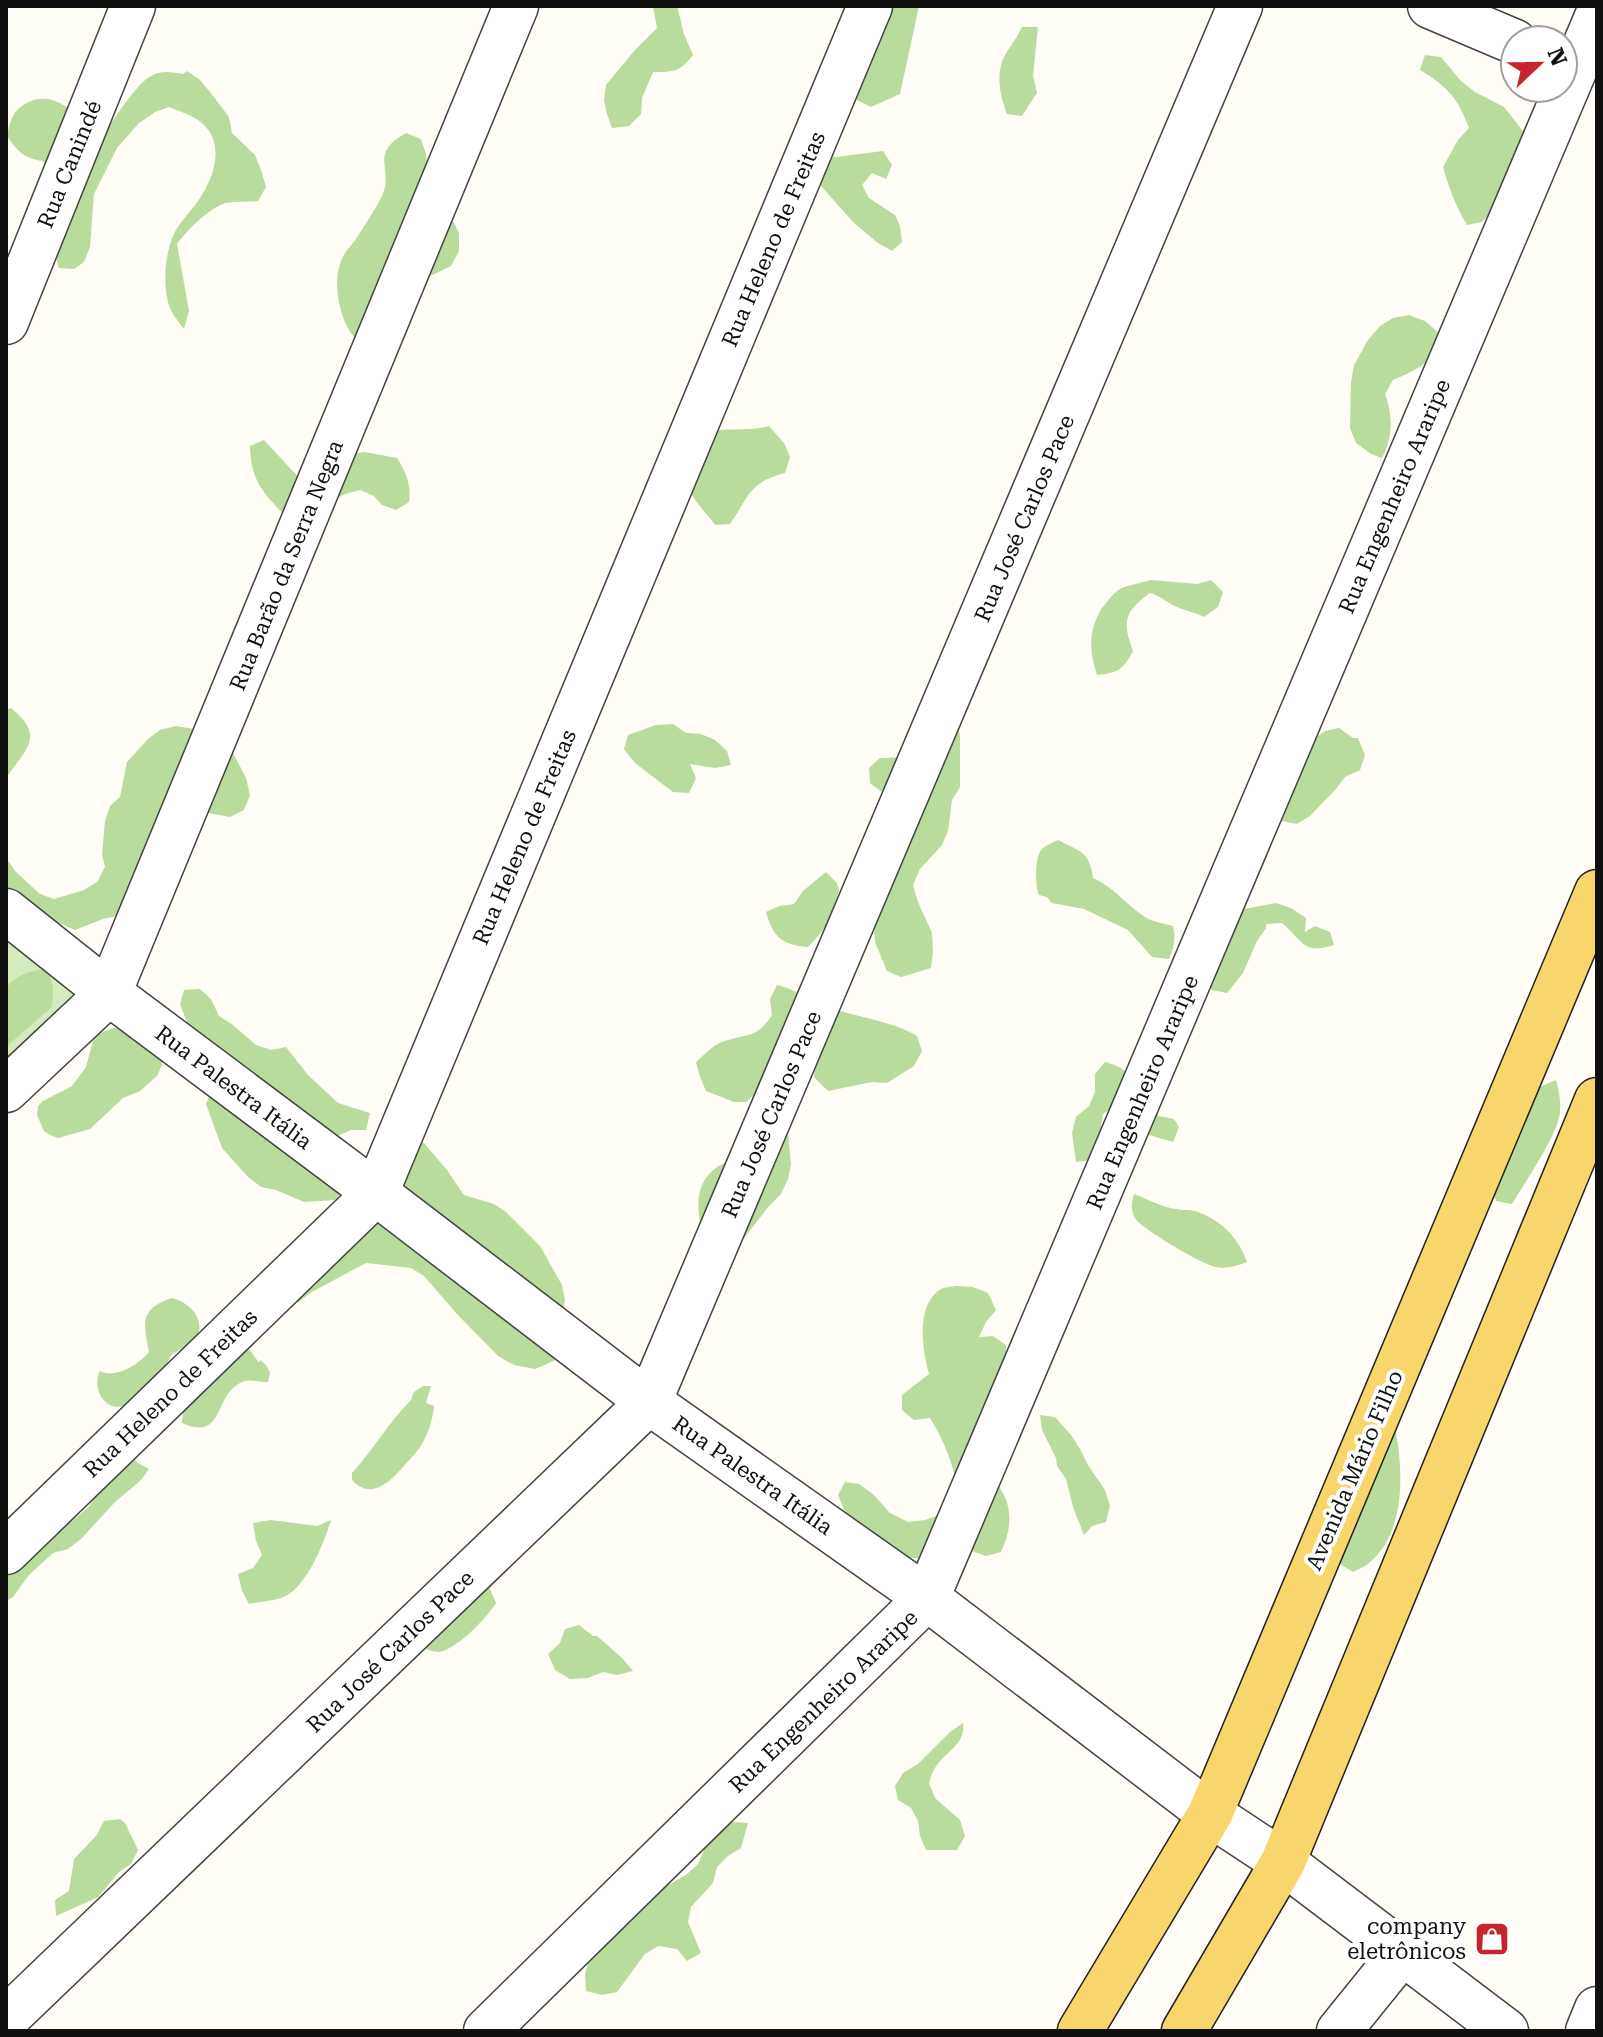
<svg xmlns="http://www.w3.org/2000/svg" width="1603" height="2037" viewBox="0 0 1603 2037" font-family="'Roboto Serif',serif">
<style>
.green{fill:#d5ebbd}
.forest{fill:#b9dc9c}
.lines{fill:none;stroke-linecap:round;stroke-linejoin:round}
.minor-casing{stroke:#444;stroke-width:47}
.major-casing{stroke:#222;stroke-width:47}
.minor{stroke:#fff;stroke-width:44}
.major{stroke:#f9d66b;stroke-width:44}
.labels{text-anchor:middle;stroke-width:8;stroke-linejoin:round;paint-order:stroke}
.street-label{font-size:22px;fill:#111;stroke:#fff}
.poi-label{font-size:22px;fill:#111;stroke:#fff;text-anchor:end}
</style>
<rect width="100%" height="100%" fill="#fffdf5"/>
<path class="green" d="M6,923L96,994L6,1077Z"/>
<path class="forest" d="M653,6H677L684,34L693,55C680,72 674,72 653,72L642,98L641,114L629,126L612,128L607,114L604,100L606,85L635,50L657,28Z
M870,6H919L900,94L871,107L857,100L851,85Z
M1022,27H1038L1033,76L1037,93L1022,116L1007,114C1000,96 995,73 1005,55C1010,46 1017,38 1022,27Z
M1425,55L1441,57L1461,81L1475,92L1504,107L1527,136L1493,211L1482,222L1467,225C1456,207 1449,188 1443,167L1458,140L1469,128C1457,97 1448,87 1420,70Z
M187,71L200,80L210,92L229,117L232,133L255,155L261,170L266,187L258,201C249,202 235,201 226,203C209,208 187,230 177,244L189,311L184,329C178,321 170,312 168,302C163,281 165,256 173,236C178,224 190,212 198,201C215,177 227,140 198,120C190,114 178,111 169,107L155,112L139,123L117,148L94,194L90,247L84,262L74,269L59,268L55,254L50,174L43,161C23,158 18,152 7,136C11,118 13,109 31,101C58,90 84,121 102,137C112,122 136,84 151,76C161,70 172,72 183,74Z
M406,133L421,139L426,154L428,169L459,233V251L451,266L422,280L361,344C349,333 344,323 340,307C336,290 335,269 345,253C348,248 353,244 356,239C365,225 375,210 382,196C395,168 367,155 406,133Z
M883,151L892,165L886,179L872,173L862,185L869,198L895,215L900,226L902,242L892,251L878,243L854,223L821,186L817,169L820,155L836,157Z
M1409,315L1425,321L1438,332L1440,348C1427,365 1412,372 1393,380L1385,394C1393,415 1393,438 1382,458L1371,454L1356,443L1350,428L1351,382L1354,365L1368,340L1380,326L1393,318Z
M769,426L784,443L790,457L785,473C748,483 750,495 730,524L715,525C705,511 694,502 688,487L706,432C728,427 748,432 769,426Z
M264,440L301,480L349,454L365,452L397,458C407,474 411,484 409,502L396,510L382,505L374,496L360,490L345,494L292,523C267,496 251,486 250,446Z
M1151,580L1197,584L1211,580L1223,592L1218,607L1204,617C1196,613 1188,611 1179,608C1169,604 1161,596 1150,593C1124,612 1122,621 1133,651C1123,670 1118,673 1097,675C1089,651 1088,630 1102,608C1107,602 1113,593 1120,589C1128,585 1141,583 1151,580Z
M11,708C46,736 26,749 6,778V710Z
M956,720L960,736V787L952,800L948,831L942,845L920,869L913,885L918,902L932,933L933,951L931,968L901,977L887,971L875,942L874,927L883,793L870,783L869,768L880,758L911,757Z
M673,724L686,733L701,734L715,740L727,751L731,765L715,768L690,764L696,778L689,793L673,792L635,763L624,749L628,735L656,725Z
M176,726L205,731L231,749L246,778L250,795L244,810L230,817L198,811L121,915L103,919L75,930L30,910L6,894V858L16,872L40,894L54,899L84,890L97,882L105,867L102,854L105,821L110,806L120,797L127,762L148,739L160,730Z
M1339,728L1353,738H1358L1365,755L1360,770L1345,777L1336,789L1310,816L1297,824L1282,821L1280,805L1312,740L1325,731Z
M1058,840C1080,852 1089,850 1093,878C1112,886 1125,903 1142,915C1151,922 1162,923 1173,926C1176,938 1174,948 1169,959L1152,957L1128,930L1084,909L1052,903L1047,897L1039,895C1035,886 1035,861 1040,852C1043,846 1052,843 1058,840Z
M826,872L837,883L839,891L829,921L820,934L808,947C782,945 773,937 766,912L779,906L794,904L803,891Z
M1276,903L1291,908L1306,918L1305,932L1315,926L1330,932L1334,945C1303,955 1303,941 1282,923L1266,924V928L1257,941L1243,973L1227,993L1211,990V973L1232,916L1244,909Z
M45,969C55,980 53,994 52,1007L6,1047V988C17,975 28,971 45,969Z
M777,985C797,990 809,1000 828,1007C858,1018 890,1020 917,1036L922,1051L914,1066L887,1083L872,1082L828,1091L814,1077L815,1060L824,1046L819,1032L789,1034L775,1047L771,1063L758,1091L746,1102H734L706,1091L700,1077L696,1062C704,1055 712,1046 722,1042C746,1033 756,1040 772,1015L770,999Z
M200,989L211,999L219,1016L233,1025L256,1045L272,1050L286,1047L308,1075L338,1103L370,1113L366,1130H351L335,1137L345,1188L335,1200L304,1202L276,1190L261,1187L248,1177L222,1148L206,1104L212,1089L180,1004L184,990Z
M114,1028L132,1031L163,1050L162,1065L157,1076L140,1091L123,1098L90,1129L58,1138L50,1135L44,1131L37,1115L38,1106L43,1101L72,1086L86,1067L93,1041L99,1033Z
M1105,1062C1134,1069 1135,1085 1145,1110L1159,1116L1174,1119L1179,1127L1173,1142L1142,1133L1116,1105L1103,1114C1099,1133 1102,1143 1093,1160L1076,1162L1072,1133L1076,1117L1089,1106L1095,1092V1074Z
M1556,1080C1559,1091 1561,1101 1560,1112C1558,1135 1525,1182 1512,1204L1496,1201L1492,1187L1530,1091Z
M788,1134L791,1164L788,1179L781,1194L769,1206L740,1243L703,1235C696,1210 694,1181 719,1166C726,1162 735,1159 742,1155C758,1146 771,1137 788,1134Z
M424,1143L447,1170L464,1195L494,1204L506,1212L540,1246L562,1285L565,1301L561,1315L563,1357L535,1369L514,1365L498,1356L456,1313L424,1276L411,1268L366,1263L310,1293L298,1303L293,1285L408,1144Z
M1134,1194C1148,1199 1161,1207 1176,1209C1182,1211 1189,1209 1195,1211C1220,1219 1239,1238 1247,1262C1237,1266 1226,1269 1216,1267C1203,1265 1140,1228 1135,1218C1130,1209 1132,1203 1134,1194Z
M956,1286L973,1287L988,1293L996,1310L986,1322L979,1337L993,1336L1006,1345V1363L991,1477C1013,1500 1014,1524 1001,1552L986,1556L969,1550L949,1545L919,1558H904L866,1534L844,1510L838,1495L845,1482L859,1484L873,1494L890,1513L908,1522L925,1520L939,1515L957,1486C953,1463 943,1439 930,1418L914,1420L902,1410V1395L929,1374C922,1350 915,1302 943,1288C947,1287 952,1287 956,1286Z
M172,1298C192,1303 210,1324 192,1343C186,1349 176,1349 171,1356C167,1361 167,1368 163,1373C160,1377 131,1403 126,1405C105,1414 91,1387 100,1371C116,1379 138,1365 149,1352C143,1321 140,1309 172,1298Z
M239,1346L250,1350L259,1363L260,1360L266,1365L270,1373L268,1382C256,1382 247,1377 237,1385C214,1400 223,1441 182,1423L184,1396Z
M423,1386H431L426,1403L434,1406C433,1418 429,1431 423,1442C420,1448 416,1452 412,1457C397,1473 375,1505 352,1480V1473C373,1450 389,1422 411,1400L414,1392Z
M1040,1415L1055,1417L1071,1435L1080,1449L1088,1465L1105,1490L1110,1506L1106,1522L1092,1526L1084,1535L1073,1507L1066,1479L1057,1466L1056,1458L1042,1430Z
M1394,1422C1403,1465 1408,1531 1369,1563C1365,1567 1358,1569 1353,1572L1340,1564L1336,1548Z
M127,1452L138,1463L149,1469L140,1481L115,1502L81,1539L68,1549L53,1553L29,1575L13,1597L6,1601V1558C30,1545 81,1522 94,1499C100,1489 102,1475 105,1463Z
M271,1520L317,1526L331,1520C324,1543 306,1590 281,1598C271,1601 259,1602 249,1604L242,1591L238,1574L253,1568L262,1555L256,1541L253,1523Z
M492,1575L490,1589L496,1603C486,1619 457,1649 439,1652C432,1652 427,1649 421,1646Z
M579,1625L593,1636H597L621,1657L633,1671L617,1675L603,1672L588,1678L570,1679L555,1670L548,1654L560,1643L565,1629Z
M963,1723C966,1743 947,1751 937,1765C933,1770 931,1777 929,1783L935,1798L960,1820L965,1836L957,1850H926L920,1836L918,1821L911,1808L898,1800L895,1786L903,1773L918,1764L950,1732Z
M120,1819L125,1823L138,1850L131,1864L119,1872L98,1897L56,1916L55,1900L69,1891L74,1859L96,1836L104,1821Z
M733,1822L748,1823L741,1848L728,1856L717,1867L713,1883L691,1907L688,1922L701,1953L687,1961L677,1949L658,1946L645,1954L617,1992L602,1995L586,1991L585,1974L589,1960L660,1890L687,1874L698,1864L704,1850L705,1835L718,1827Z"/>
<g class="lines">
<g class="minor-casing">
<path id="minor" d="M1430,6L1515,42
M6,322L133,6
M6,911L109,993L376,1193L649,1402L927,1598L1210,1814L1283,1862L1506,2031
M6,1090L109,993L516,6
M6,1552L376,1193L870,6
M6,2019L649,1402L1240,6
M486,2031L927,1598L1597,17
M1339,2031L1402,1953
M1588,2031L1597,2009"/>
</g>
<g class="major-casing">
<path id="major" d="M1080,2031L1210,1814L1597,892
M1184,2031L1283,1862L1597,1100"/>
</g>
<use href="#minor" class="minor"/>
<use href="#major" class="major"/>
</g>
<defs>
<g id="shop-square" transform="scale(1.8)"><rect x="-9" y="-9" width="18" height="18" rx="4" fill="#c4262e" stroke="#fff"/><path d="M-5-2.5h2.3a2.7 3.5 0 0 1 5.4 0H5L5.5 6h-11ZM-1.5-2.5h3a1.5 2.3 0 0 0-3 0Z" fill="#fff"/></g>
</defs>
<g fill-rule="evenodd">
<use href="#shop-square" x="1492" y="1939"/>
</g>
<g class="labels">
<g class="street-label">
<text transform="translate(69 164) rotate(-68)" y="8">Rua Canindé</text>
<text transform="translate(773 239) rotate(-67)" y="8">Rua Heleno de Freitas</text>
<text transform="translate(1394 496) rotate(-67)" y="8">Rua Engenheiro Araripe</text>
<text transform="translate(1024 518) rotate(-67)" y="8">Rua José Carlos Pace</text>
<text transform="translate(286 565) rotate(-68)" y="8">Rua Barão da Serra Negra</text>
<text transform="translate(524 837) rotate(-67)" y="8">Rua Heleno de Freitas</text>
<text transform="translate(234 1087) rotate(37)" y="8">Rua Palestra Itália</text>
<text transform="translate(1142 1092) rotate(-67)" y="8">Rua Engenheiro Araripe</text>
<text transform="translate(771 1114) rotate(-67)" y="8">Rua José Carlos Pace</text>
<text transform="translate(170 1393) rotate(-44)" y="8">Rua Heleno de Freitas</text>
<text transform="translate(1354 1470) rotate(-67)" y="8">Avenida Mário Filho</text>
<text transform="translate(753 1475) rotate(35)" y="8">Rua Palestra Itália</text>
<text transform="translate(390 1651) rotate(-44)" y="8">Rua José Carlos Pace</text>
<text transform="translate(823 1701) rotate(-44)" y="8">Rua Engenheiro Araripe</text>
</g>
<g class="poi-label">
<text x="1466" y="1934">company<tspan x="1466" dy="25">eletrônicos</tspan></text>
</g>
</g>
<rect width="1603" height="2037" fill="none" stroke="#111111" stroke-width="16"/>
<g transform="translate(1539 64) rotate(68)"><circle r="38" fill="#ffffff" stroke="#a0a0a0" stroke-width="2"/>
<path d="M0-6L14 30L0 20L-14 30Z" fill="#c4262e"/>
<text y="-12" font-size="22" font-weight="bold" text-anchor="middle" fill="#111111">N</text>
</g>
</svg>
